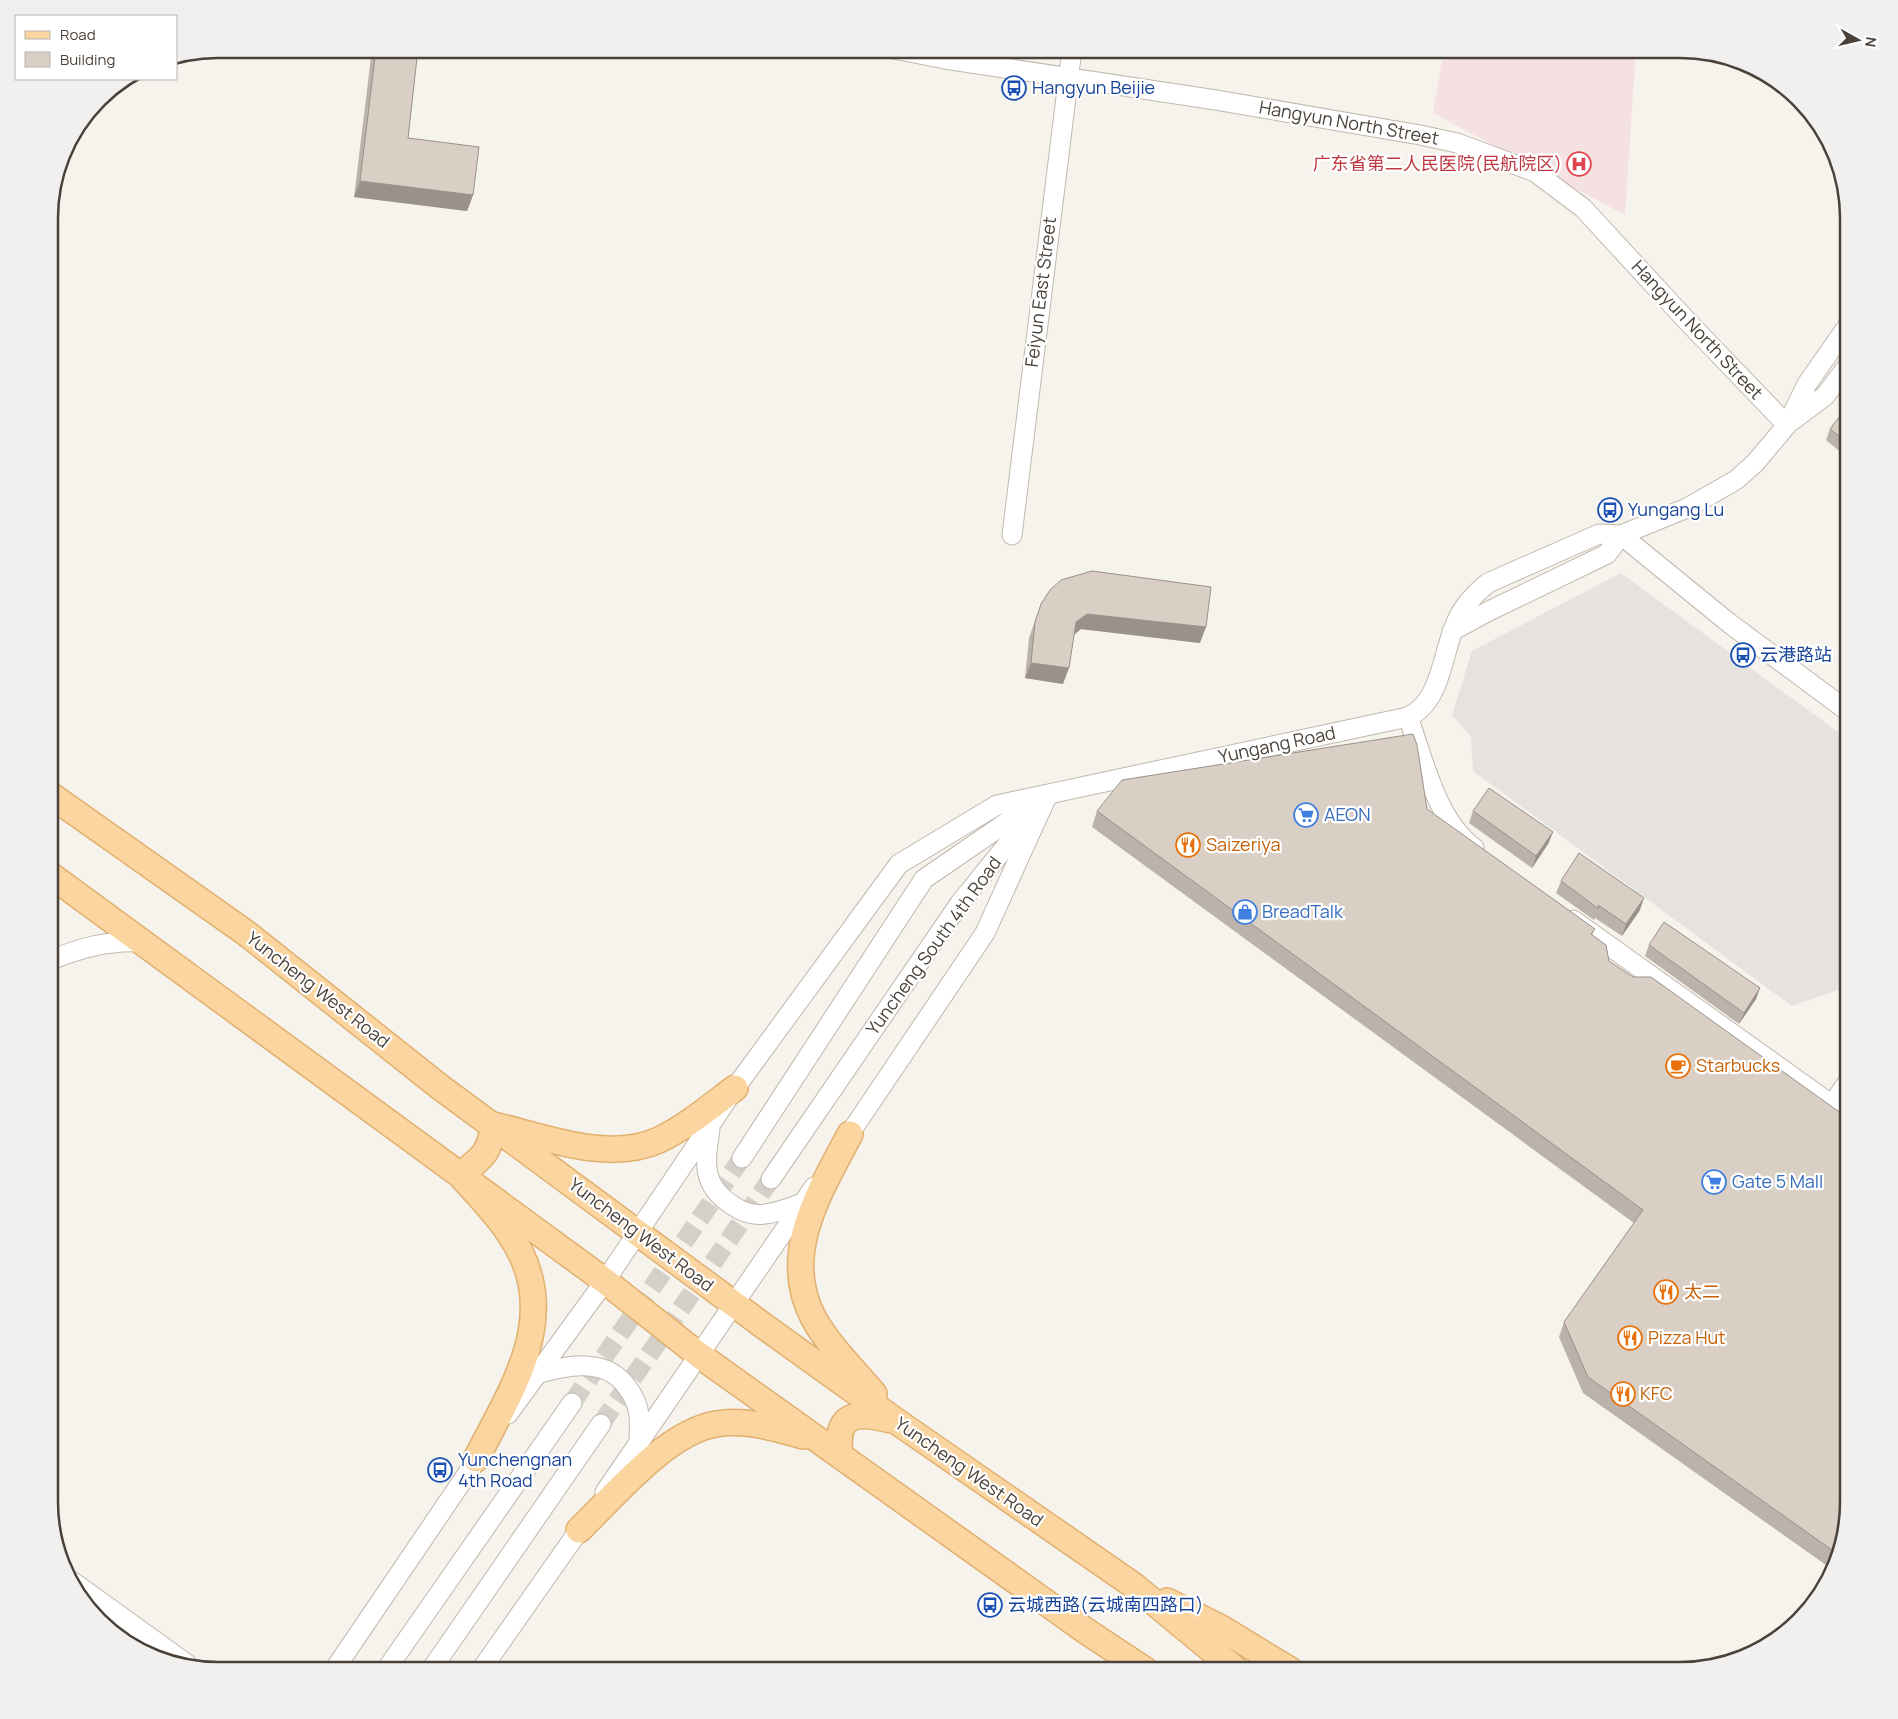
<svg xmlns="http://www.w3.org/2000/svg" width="1898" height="1719" viewBox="0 0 1898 1719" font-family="Manrope,'Noto Sans SC',sans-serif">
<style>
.medical{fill:#f5e1e1}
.parking{fill:#e5e2e0}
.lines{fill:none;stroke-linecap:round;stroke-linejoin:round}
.minor-tunnel{stroke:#d4cfc8;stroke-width:19;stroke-dasharray:19 9;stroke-linecap:butt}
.minor-casing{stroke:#c1b8af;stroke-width:21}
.major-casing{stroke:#e1b06f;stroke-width:28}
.minor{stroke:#fff;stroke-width:19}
.major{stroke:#fbd5a0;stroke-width:25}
.wall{fill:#bbb2a9}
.shaded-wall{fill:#99918a}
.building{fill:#dacfc5;stroke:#99918a}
.labels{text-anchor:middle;stroke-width:4.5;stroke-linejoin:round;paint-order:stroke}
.transit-label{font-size:18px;fill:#164399;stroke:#fff;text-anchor:start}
.street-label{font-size:18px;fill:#4a423a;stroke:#fff}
.health-label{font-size:18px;fill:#be3a42;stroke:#fff;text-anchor:end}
.shop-label{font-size:18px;fill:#366cbe;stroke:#fff;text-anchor:start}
.food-label{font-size:18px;fill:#c56008;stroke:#fff;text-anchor:start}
.rim{fill:none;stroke:#4a423a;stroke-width:2.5}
</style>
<rect width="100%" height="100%" fill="#f6f2ec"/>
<path class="medical" d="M1444,49H1636L1625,215L1433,113Z"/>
<path class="parking" d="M1621,573L1849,740V986L1792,1006L1473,771L1471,737L1452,715L1472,651Z"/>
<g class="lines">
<path class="minor-tunnel" d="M572,1403L742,1158
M601,1424L771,1179"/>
<g class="minor-casing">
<path id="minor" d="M894,49L945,59L1216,100L1420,135L1457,143L1535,172L1583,208L1688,322L1787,425
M1790,422L1825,396L1849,364
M1012,535L1072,49
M1621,535L1729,623L1849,712
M1452,631L1489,611L1607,554L1621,535
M1408,717C1424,760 1436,820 1474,848
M1573,920L1849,1117
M49,961C79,948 108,940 141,942
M1832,1105L1849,1080
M710,1129C705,1162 701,1185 732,1205C742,1212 754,1216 765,1214C778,1213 791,1207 803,1203
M842,1145L985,933L1048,794
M742,1158L924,879L1039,800
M771,1179L960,903L1032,814
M537,1374C567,1365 606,1357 627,1387C633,1395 638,1405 639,1415C640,1424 639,1434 639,1443
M508,1414L605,1281L735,1088L899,864L997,805L1408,717C1441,702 1442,655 1455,625C1462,607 1473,595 1488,583L1599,534L1621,535L1687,508L1736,480L1755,463L1787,425L1807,384L1849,324
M605,1492L814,1187
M73,1582L187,1664
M334,1670L484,1449
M386,1670L572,1403
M431,1670L601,1424
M481,1670L587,1519"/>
</g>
<g class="major-casing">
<path id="major" d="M49,794L246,933L440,1087L761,1324L896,1421L1133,1585L1236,1670
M49,874L605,1281L699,1355L1086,1631L1145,1670
M850,1134C820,1191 779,1255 814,1319C829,1346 854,1370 874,1394
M840,1455C835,1413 855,1411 891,1420
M476,1459C515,1383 565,1311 507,1230C493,1210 476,1193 460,1175C483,1157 489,1154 494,1125C544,1137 608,1163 659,1140C686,1127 711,1106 735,1088
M579,1530C615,1495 667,1432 716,1424C746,1419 775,1428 803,1436
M1167,1601L1221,1628L1290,1670"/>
</g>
<use href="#minor" class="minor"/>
<use href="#major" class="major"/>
</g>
<path class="wall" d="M372,49H418L408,138L473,195L467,211L354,197Z
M1849,404V459L1826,440L1830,429Z
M1849,539V565L1840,559L1846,543Z
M1041,604L1200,643L1081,629L1074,635L1063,684L1025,678L1029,638Z
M1097,811L1595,929L1592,935L1609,961L1849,1512L1836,1566L1833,1570L1583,1393L1559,1337L1564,1322L1634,1223L1092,827Z
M1473,811L1553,832L1548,844L1532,868L1469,823Z
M1561,881L1640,910L1622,936L1595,918L1594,920L1556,893Z
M1649,945L1760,988L1756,999L1739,1024L1645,956Z"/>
<path class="shaded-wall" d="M360,181L473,195L467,211L354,197Z
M1087,614L1206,627L1200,643L1081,629L1070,638L1076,622Z
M1031,663L1069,668L1063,684L1025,678Z
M1553,832L1548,844L1532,868L1536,856Z
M1644,898L1640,910L1622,936L1626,924Z
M1760,988L1756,999L1739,1024L1744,1013Z"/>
<path class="building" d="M376,49H418L408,138L479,147L473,195L360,181Z
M1849,404V444L1830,429Z
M1849,539V546L1846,543Z
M1092,571L1211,587L1206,627L1087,614L1076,622L1069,668L1031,663L1035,622L1041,604L1050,590L1061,580Z
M1413,734L1417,745L1427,809L1595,929L1591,934L1606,945L1609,961L1633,977H1651L1849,1119V1512L1839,1555L1588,1377L1564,1322L1643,1210L1097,811L1122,780Z
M1489,788L1553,832L1536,856L1473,811Z
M1579,853L1644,898L1626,924L1598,905L1599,909L1561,881Z
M1664,922L1760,988L1744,1013L1649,945Z"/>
<defs>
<g id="bus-ring" transform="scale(1.25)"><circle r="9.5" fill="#fff" stroke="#1a4fb4" stroke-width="1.5"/><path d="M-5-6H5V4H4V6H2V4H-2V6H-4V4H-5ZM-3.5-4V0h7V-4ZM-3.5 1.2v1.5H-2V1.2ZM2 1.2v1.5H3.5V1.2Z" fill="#1a4fb4"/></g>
<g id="hospital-ring" transform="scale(1.25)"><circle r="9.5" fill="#fff" stroke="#e0444e" stroke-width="1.5"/><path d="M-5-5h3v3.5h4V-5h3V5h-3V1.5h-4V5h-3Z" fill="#e0444e"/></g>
<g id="supermarket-ring" transform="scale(1.25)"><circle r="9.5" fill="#fff" stroke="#3f7fe0" stroke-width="1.5"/><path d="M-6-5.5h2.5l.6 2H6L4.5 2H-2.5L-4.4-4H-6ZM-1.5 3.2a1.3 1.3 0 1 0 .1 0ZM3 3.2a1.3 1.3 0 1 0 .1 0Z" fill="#3f7fe0"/></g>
<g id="restaurant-ring" transform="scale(1.25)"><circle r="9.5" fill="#fff" stroke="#e8710a" stroke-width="1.5"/><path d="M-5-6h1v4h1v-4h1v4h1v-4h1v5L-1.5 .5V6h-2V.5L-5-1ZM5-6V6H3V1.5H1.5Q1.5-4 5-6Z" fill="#e8710a"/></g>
<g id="shop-ring" transform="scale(1.25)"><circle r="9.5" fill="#fff" stroke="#3f7fe0" stroke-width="1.5"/><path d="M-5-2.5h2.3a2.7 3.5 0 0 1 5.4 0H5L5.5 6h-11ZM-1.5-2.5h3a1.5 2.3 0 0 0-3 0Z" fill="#3f7fe0"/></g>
<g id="cafe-ring" transform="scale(1.25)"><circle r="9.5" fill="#fff" stroke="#e8710a" stroke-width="1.5"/><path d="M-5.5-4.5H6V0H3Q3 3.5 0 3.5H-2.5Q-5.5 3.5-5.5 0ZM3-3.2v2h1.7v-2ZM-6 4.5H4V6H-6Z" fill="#e8710a"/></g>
</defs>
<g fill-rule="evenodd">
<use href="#bus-ring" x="1014" y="88"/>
<use href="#hospital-ring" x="1579" y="164"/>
<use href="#bus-ring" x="1610" y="510"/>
<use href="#bus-ring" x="1743" y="655"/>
<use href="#supermarket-ring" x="1306" y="815"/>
<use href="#restaurant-ring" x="1188" y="845"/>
<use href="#shop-ring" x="1245" y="912"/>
<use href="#cafe-ring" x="1678" y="1066"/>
<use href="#supermarket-ring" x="1714" y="1182"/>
<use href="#restaurant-ring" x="1666" y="1292"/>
<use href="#restaurant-ring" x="1630" y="1338"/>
<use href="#restaurant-ring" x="1623" y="1394"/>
<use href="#bus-ring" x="440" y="1470"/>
<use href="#bus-ring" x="990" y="1605"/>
</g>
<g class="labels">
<g class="transit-label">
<text x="1032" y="94">Hangyun Beijie</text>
<text x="1628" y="516">Yungang Lu</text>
<text x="1760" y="661">云港路站</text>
<text x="458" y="1466">Yunchengnan<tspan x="458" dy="21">4th Road</tspan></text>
<text x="1008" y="1611">云城西路(云城南四路口)</text>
</g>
<g class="street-label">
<text transform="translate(1349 123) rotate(10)" y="6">Hangyun North Street</text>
<text transform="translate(1041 292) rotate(-83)" y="6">Feiyun East Street</text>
<text transform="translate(1697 330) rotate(47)" y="6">Hangyun North Street</text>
<text transform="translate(1277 745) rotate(-12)" y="6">Yungang Road</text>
<text transform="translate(934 946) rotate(-54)" y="6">Yuncheng South 4th Road</text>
<text transform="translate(318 990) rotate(38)" y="6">Yuncheng West Road</text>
<text transform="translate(641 1235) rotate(37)" y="6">Yuncheng West Road</text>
<text transform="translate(969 1472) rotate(35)" y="6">Yuncheng West Road</text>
</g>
<g class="health-label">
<text x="1562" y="170">广东省第二人民医院(民航院区)</text>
</g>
<g class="shop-label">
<text x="1324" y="821">AEON</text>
<text x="1262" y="918">BreadTalk</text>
<text x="1732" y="1188">Gate 5 Mall</text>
</g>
<g class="food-label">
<text x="1206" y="851">Saizeriya</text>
<text x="1696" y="1072">Starbucks</text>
<text x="1684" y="1298">太二</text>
<text x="1648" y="1344">Pizza Hut</text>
<text x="1640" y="1400">KFC</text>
</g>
</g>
<path d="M0 0H1898V1719H0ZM218 58H1680A160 160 0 0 1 1840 218V1502A160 160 0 0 1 1680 1662H218A160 160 0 0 1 58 1502V218A160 160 0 0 1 218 58Z" fill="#f1f0ef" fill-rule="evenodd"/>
<path class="rim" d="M218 58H1680A160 160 0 0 1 1840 218V1502A160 160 0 0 1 1680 1662H218A160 160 0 0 1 58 1502V218A160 160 0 0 1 218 58Z"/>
<rect x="15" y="15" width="162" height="65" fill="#ffffff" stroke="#b7b3b0"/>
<rect x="25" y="31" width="25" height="8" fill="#fbd5a0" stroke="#b7b3b0"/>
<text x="60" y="40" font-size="15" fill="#4a423a">Road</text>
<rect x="25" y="52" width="25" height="15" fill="#dacfc5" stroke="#b7b3b0"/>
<text x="60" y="65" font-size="15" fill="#4a423a">Building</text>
<g transform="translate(1858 40) rotate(98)" stroke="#ffffff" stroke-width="4" paint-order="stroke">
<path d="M0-4L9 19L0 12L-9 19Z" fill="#4a423a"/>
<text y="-8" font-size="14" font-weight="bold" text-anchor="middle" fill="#4a423a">N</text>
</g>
</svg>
